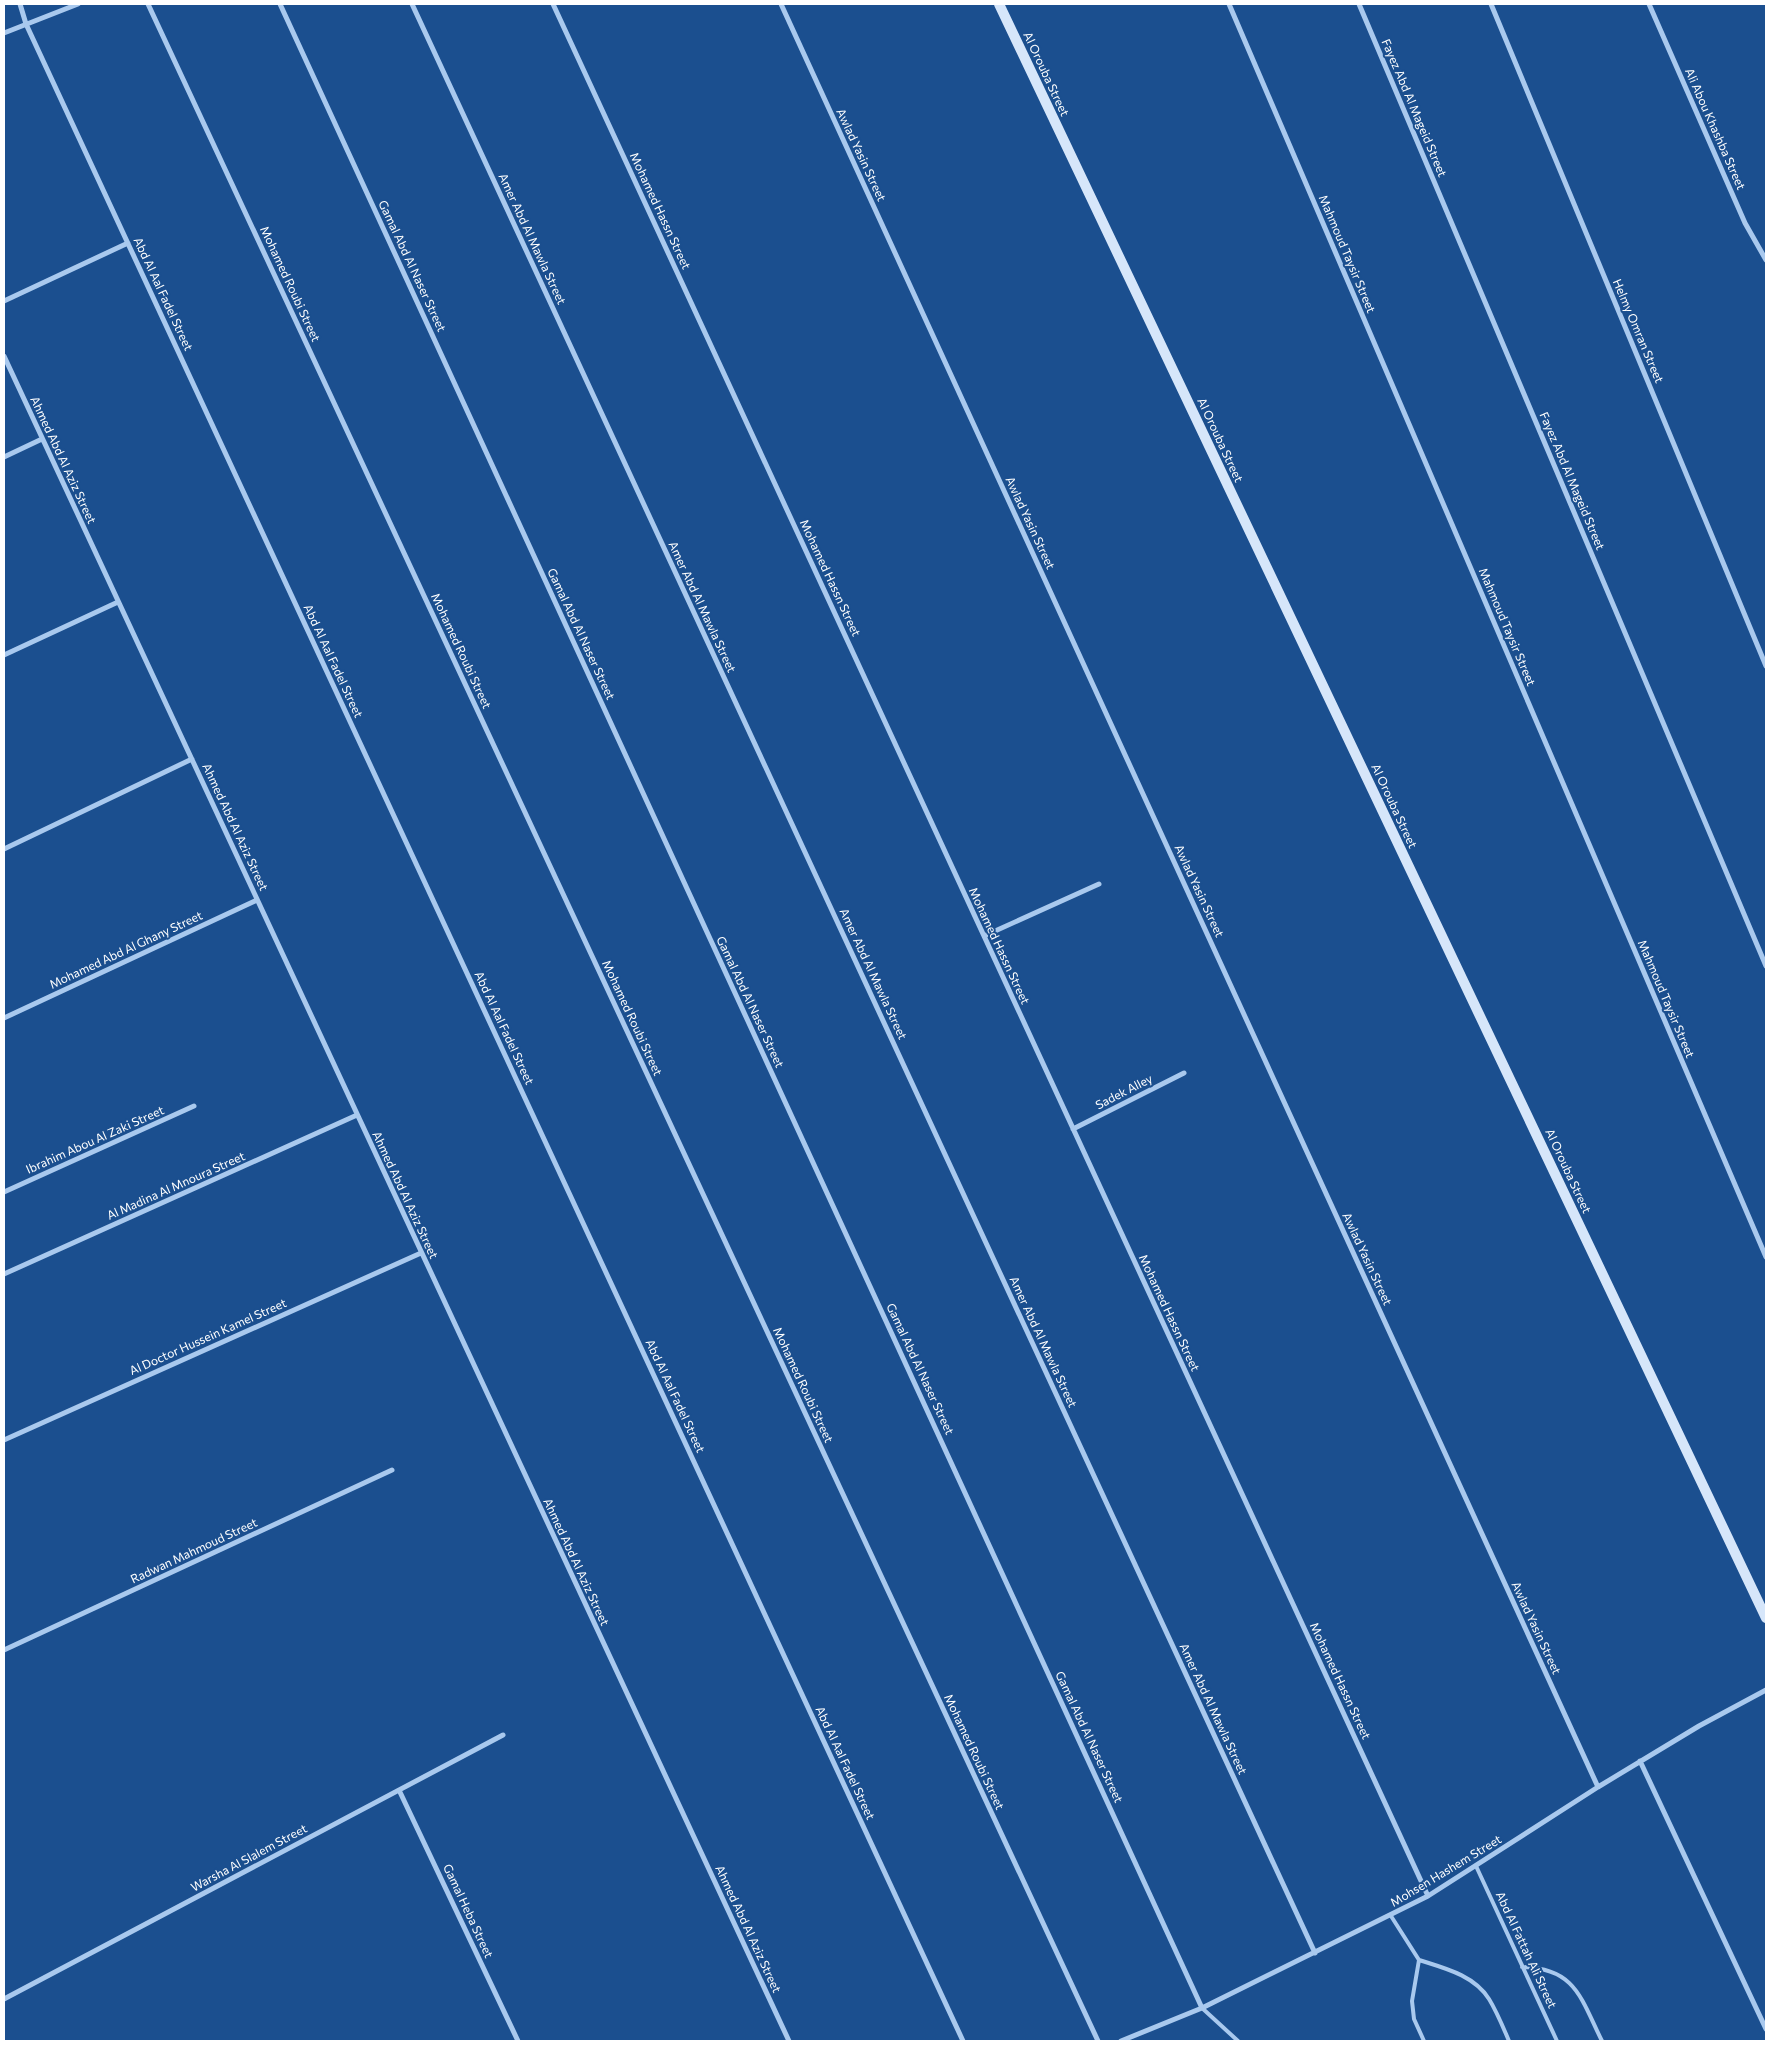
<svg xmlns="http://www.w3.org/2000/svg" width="1770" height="2045" viewBox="0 0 1770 2045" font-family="Commissioner,sans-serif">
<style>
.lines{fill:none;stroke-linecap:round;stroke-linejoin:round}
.lane{stroke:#a9c9ee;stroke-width:4}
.street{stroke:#a9c9ee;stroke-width:5}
.secondary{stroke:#d6e6fa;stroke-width:10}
.labels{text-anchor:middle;stroke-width:4;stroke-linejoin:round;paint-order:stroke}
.street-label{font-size:12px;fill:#fff;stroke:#1b4f8f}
</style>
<rect width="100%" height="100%" fill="#1b4f8f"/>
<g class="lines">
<path class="lane" d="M1476,1866L1557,2041
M1391,1916L1419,1960L1412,2001L1414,2019L1424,2041
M1419,1960C1444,1968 1474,1975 1489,1999C1497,2012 1503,2027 1509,2041
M1522,1967C1576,1968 1581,1999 1602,2041
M1202,2008L1238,2041"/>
<path class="street" d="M20,4L26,24L963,2041
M148,4L1098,2041
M280,4L1202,2008
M412,4L1315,1953
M553,4L1428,1896
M781,4L1598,1787
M1229,4L1766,1257
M1359,4L1766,966
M1491,4L1766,666
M1649,4L1745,223L1766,260
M4,33L78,4
M4,301L128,243
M4,356L789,2041
M4,457L42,439
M4,655L118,602
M4,849L192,759
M984,936L1099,884
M4,1018L257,900
M1073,1129L1184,1073
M4,1192L194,1106
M4,1274L357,1115
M4,1440L421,1253
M4,1650L392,1470
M1640,1761L1766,2029
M399,1790L518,2041
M4,1999L503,1735
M1121,2041L1202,2008L1428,1896L1598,1787L1699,1726L1766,1690"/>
<path class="secondary" d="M999,4L1766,1618"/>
</g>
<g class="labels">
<g class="street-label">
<text transform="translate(1046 74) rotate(65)" y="4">Al Orouba Street</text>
<text transform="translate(1414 108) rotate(67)" y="4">Fayez Abd Al Mageid Street</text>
<text transform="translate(1715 129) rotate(66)" y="4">Ali Abou Khashba Street</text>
<text transform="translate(861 155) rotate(65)" y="4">Awlad Yasin Street</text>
<text transform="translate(660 211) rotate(65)" y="4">Mohamed Hassn Street</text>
<text transform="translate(532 239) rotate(65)" y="4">Amer Abd Al Mawla Street</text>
<text transform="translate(1347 254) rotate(67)" y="4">Mahmoud Taysir Street</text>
<text transform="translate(412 266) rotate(65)" y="4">Gamal Abd Al Naser Street</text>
<text transform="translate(290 284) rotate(65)" y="4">Mohamed Roubi Street</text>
<text transform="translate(163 294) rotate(65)" y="4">Abd Al Aal Fadel Street</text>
<text transform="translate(1638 331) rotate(67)" y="4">Helmy Omran Street</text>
<text transform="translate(1220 440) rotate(65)" y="4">Al Orouba Street</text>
<text transform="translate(63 460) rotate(65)" y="4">Ahmed Abd Al Aziz Street</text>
<text transform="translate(1572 481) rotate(67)" y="4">Fayez Abd Al Mageid Street</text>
<text transform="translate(1030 523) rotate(65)" y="4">Awlad Yasin Street</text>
<text transform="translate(830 578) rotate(65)" y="4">Mohamed Hassn Street</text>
<text transform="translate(702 607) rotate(65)" y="4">Amer Abd Al Mawla Street</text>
<text transform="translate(1507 627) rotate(67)" y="4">Mahmoud Taysir Street</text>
<text transform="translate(581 634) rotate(65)" y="4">Gamal Abd Al Naser Street</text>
<text transform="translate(461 651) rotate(65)" y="4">Mohamed Roubi Street</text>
<text transform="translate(333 661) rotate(65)" y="4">Abd Al Aal Fadel Street</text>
<text transform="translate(1394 806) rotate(65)" y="4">Al Orouba Street</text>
<text transform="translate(235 827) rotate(65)" y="4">Ahmed Abd Al Aziz Street</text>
<text transform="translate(1199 891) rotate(65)" y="4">Awlad Yasin Street</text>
<text transform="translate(999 946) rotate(65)" y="4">Mohamed Hassn Street</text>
<text transform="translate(126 950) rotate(-25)" y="4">Mohamed Abd Al Ghany Street</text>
<text transform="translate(873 974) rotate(65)" y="4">Amer Abd Al Mawla Street</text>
<text transform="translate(1666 999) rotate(67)" y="4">Mahmoud Taysir Street</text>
<text transform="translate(750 1002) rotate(65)" y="4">Gamal Abd Al Naser Street</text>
<text transform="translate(632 1018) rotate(65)" y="4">Mohamed Roubi Street</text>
<text transform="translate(504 1028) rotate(65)" y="4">Abd Al Aal Fadel Street</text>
<text transform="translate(1124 1092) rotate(-27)" y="4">Sadek Alley</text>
<text transform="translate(95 1140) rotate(-24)" y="4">Ibrahim Abou Al Zaki Street</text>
<text transform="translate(1568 1171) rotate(65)" y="4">Al Orouba Street</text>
<text transform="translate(176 1186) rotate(-24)" y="4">Al Madina Al Mnoura Street</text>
<text transform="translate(405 1195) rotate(65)" y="4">Ahmed Abd Al Aziz Street</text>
<text transform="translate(1367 1259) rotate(65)" y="4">Awlad Yasin Street</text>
<text transform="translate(1169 1313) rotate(65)" y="4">Mohamed Hassn Street</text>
<text transform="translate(208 1337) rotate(-24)" y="4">Al Doctor Hussein Kamel Street</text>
<text transform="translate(1043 1342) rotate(65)" y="4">Amer Abd Al Mawla Street</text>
<text transform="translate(920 1369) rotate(65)" y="4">Gamal Abd Al Naser Street</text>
<text transform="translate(803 1385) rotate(65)" y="4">Mohamed Roubi Street</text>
<text transform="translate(675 1396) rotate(65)" y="4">Abd Al Aal Fadel Street</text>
<text transform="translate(194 1551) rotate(-25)" y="4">Radwan Mahmoud Street</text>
<text transform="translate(576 1562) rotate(65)" y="4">Ahmed Abd Al Aziz Street</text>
<text transform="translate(1536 1628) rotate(65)" y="4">Awlad Yasin Street</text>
<text transform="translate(1340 1681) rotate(65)" y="4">Mohamed Hassn Street</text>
<text transform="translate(1213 1709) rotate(65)" y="4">Amer Abd Al Mawla Street</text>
<text transform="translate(1089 1737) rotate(65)" y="4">Gamal Abd Al Naser Street</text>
<text transform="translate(974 1752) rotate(65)" y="4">Mohamed Roubi Street</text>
<text transform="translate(845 1763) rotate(65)" y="4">Abd Al Aal Fadel Street</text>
<text transform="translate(249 1858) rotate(-28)" y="4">Warsha Al Slalem Street</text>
<text transform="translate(1446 1871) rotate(-31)" y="4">Mohsen Hashem Street</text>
<text transform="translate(468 1911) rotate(65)" y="4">Gamal Heba Street</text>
<text transform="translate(748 1929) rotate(65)" y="4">Ahmed Abd Al Aziz Street</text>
<text transform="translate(1526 1950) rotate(65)" y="4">Abd Al Fattah Ali Street</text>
</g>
</g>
<rect width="1770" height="2045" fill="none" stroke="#ffffff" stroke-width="10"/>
</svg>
